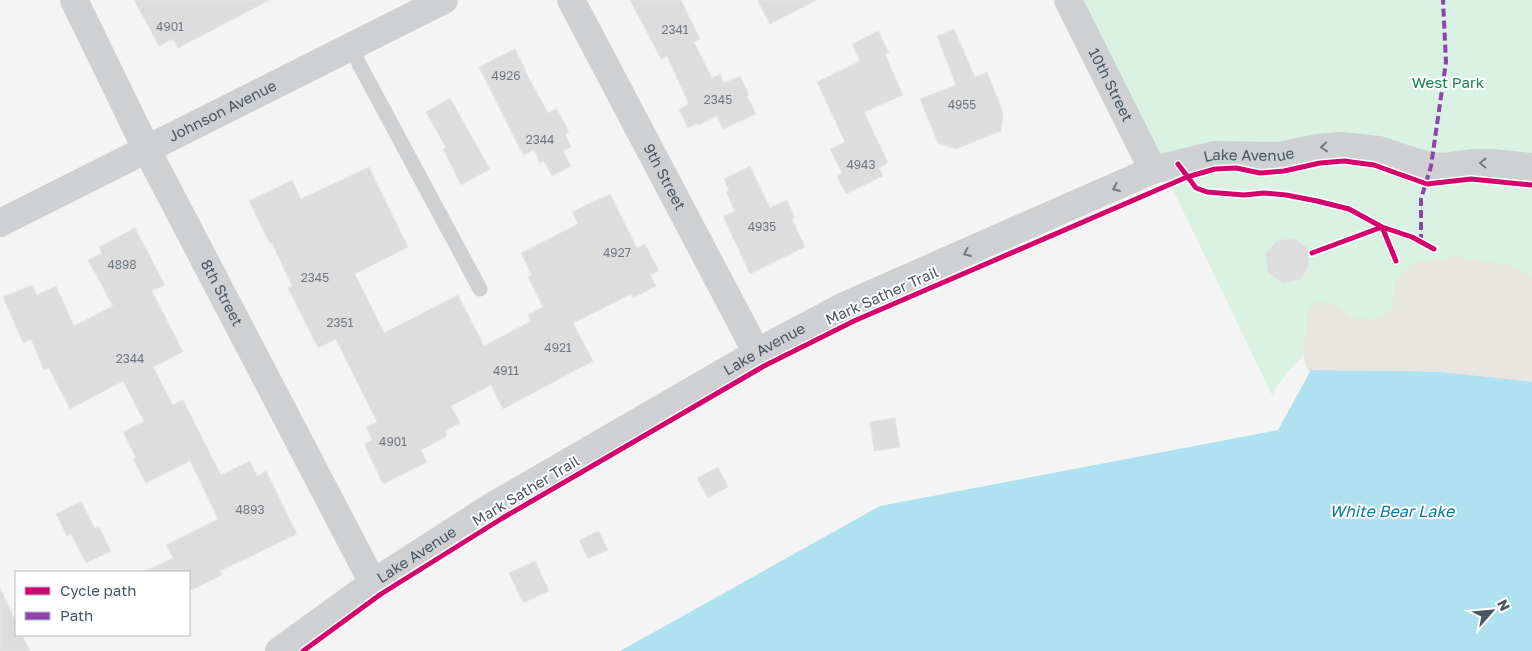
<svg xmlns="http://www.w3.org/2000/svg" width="1532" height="651" viewBox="0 0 1532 651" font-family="'Golos Text',sans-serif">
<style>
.green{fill:#d9f2e3}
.sand{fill:#e7e6e1}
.water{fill:#aee2f0}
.building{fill:#ddddde;stroke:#e5e6e7}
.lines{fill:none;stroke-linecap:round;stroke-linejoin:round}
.lane{stroke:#ced0d2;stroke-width:15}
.street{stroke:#ced0d2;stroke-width:28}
.quiet{stroke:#8e44ad;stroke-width:4;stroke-dasharray:8 4;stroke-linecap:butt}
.cycleway-casing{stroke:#fff;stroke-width:8}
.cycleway{stroke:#d6006c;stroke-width:5}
.oneway{stroke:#727b83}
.labels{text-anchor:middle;stroke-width:4;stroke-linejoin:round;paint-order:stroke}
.number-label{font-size:12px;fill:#707881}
.park-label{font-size:15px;fill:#17864f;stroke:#fff}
.street-label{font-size:15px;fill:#4a5661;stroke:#fff}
.water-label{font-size:16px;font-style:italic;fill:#0c7c9b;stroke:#fff}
</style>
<rect width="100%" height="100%" fill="#f4f4f4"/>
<path class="green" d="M1077,0H1532V370L1308,351L1287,372L1272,395L1163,169Z"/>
<path class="sand" d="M1456,256L1517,267L1532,279V411L1323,395L1305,364L1303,347L1306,330L1307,312L1317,301L1334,305L1352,317L1373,320L1392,309L1395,281L1412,264Z"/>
<path class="water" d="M1311,370L1441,372L1532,382V651H620L880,506L1278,430Z"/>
<path class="building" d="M134,0H270L178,48L173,39L159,46Z
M630,0H681L700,39L694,42L712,78L720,74L724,83L740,76L749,95L747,96L756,114L723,129L717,116L699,125L698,123L688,128L679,109L689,104L667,56L661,59Z
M757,0H817L770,24Z
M954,29L975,77L987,72L1003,112L1001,131L956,149L938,143L920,99L956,85L937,36Z
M878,31L889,53L885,54L903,95L864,112L888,163L879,168L883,176L846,194L837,176L842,173L830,149L845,142L817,82L860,61L852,44Z
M515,49L526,71H525L548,113L557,109L569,132L565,134L571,147L563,151L571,166L552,176L544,161L540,163L534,150L523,155L479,67Z
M450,98L490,169L461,185L443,149L446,148L426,112Z
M750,166L770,208L787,200L795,218L792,219L805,247L750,274L723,216L735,211L726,192L729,190L724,179Z
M369,167L408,247L355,274L384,333L458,295L484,346L531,321L528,315L543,307L528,277L532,275L521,253L578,224L572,212L610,194L637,248L645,244L659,271L650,275L656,286L633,298L631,294L573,323L593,361L503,409L491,385L451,406L460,423L445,431L447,436L421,450L427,462L383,484L364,444L372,440L366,427L377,422L336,339L318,348L288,288L292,286L272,243L270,244L249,201L292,180L301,199Z
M135,228L165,285L152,291L183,352L153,367L173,405L183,400L221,475L250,461L257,476L266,471L297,534L220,571L222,575L189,591V572H143L173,558L166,545L218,519L190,461L146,483L133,459L136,458L123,432L144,421L123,381L70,409L49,368L44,370L31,339L23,343L3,297L32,285L37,295L56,286L74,326L113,306L88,260L102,253L99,247Z
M1294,238L1307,248L1309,266L1300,280L1283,283L1268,273L1265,254L1277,241Z
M895,418L900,447L874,451L870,422Z
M718,467L728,487L708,498L697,478Z
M81,501L95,529L99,527L111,551L86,563L71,534L67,536L56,514Z
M599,531L608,550L588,559L579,540Z
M535,561L549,591L523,603L509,573Z
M0,588L16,622V635H22L30,651H0Z"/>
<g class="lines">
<path class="lane" d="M350,47L480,289"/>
<g class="street">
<path id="s1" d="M74,0L147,150L373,583"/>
<path id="s2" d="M571,0L757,353"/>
<path id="s3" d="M1068,0L1153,170"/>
<path id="s4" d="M0,223L444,0"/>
<path id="s5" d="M279,651L373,583L491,507L776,342L844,306L1153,170L1214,155L1279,156L1317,148L1341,146L1379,150L1418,163L1431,166L1444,167L1474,163H1491L1532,167"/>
</g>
<path class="quiet" d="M1421,242V199L1431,166L1446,62L1443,0"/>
<g class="cycleway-casing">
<path id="cycleway" d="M1178,164L1196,188L1207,192L1244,195L1264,193L1286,195L1317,201L1349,209L1382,227L1412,237L1434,249
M1312,253L1382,227L1396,261
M303,651L381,594L501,519L764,366L854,321L1187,177L1215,169L1236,168L1260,173L1284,171L1320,163L1344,161L1374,165L1427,184L1471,179L1532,185"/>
</g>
<use href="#cycleway" class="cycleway"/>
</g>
<defs><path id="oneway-chevron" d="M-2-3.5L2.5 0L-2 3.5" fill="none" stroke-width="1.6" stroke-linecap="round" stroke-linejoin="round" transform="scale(1.25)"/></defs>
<g class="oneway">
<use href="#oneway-chevron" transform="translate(1324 147) rotate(175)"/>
<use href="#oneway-chevron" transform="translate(1483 163) rotate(-179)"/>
<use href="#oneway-chevron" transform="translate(1116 188) rotate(156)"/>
<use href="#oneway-chevron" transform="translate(967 253) rotate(156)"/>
</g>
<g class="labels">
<g class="number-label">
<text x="170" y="31">4901</text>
<text x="675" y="34">2341</text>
<text x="506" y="80">4926</text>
<text x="718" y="104">2345</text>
<text x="962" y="109">4955</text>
<text x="540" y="144">2344</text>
<text x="861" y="169">4943</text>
<text x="762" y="231">4935</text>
<text x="617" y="257">4927</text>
<text x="122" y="269">4898</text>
<text x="315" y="282">2345</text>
<text x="340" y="327">2351</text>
<text x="558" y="352">4921</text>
<text x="130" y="363">2344</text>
<text x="506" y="375">4911</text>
<text x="393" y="446">4901</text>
<text x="250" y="514">4893</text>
</g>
<g class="park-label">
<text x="1448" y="88">West Park</text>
</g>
<g class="street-label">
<text dy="5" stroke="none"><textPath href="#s3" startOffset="95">10th Street</textPath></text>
<text dy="5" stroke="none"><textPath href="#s4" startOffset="249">Johnson Avenue</textPath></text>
<text dy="5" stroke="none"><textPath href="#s5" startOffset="1098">Lake Avenue</textPath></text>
<text dy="5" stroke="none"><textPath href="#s2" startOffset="200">9th Street</textPath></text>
<text dy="5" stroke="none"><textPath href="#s1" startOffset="328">8th Street</textPath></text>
<text transform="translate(882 296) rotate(-24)" y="5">Mark Sather Trail</text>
<text dy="5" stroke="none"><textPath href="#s5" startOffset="572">Lake Avenue</textPath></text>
<text transform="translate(526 491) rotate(-31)" y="5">Mark Sather Trail</text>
<text dy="5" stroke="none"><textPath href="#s5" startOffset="168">Lake Avenue</textPath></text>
</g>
<g class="water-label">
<text x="1392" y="517">White Bear Lake</text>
</g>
</g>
<rect x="15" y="571" width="175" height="65" fill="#ffffff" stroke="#b7bbc0"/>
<rect x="25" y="587" width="25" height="8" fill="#d6006c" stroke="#b7bbc0"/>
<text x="60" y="596" font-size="15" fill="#4a5661">Cycle path</text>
<rect x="25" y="612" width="25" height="8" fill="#8e44ad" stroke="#b7bbc0"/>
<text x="60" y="621" font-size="15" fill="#4a5661">Path</text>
<g transform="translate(1492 611) rotate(63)" stroke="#ffffff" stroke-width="4" paint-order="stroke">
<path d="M0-4L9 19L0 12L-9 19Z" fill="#4a5661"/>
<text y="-8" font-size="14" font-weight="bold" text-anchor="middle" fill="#4a5661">N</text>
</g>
</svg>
